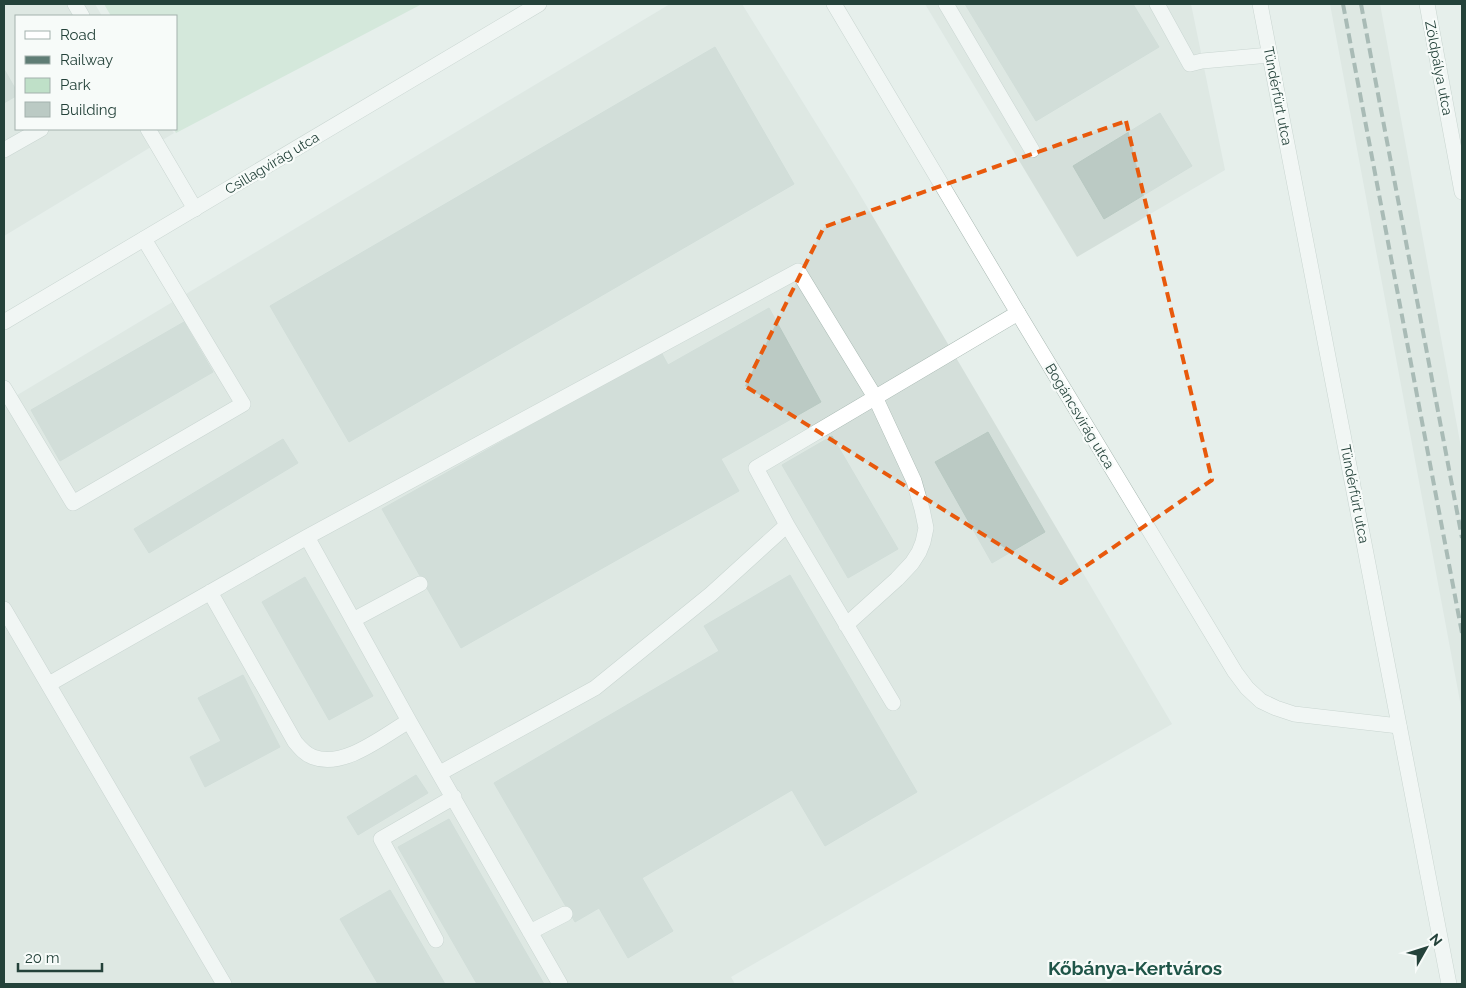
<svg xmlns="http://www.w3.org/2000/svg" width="1466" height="988" viewBox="0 0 1466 988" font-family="Raleway,sans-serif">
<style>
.built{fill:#d4dfda}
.green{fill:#bfe0c8}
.building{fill:#bbcac4;stroke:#b8c9c2}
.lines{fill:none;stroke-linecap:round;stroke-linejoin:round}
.service-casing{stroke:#a8b8b2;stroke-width:16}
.minor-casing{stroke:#a8b8b2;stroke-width:16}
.tertiary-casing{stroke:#a8b8b2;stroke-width:16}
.service{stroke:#fff;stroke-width:15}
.minor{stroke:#fff;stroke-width:15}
.tertiary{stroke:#fff;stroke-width:15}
.rail{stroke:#5f7d75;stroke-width:4;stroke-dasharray:10 5;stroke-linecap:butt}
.marked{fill:none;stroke:#e8590c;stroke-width:4;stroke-dasharray:10 6;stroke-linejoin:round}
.labels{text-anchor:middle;stroke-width:4.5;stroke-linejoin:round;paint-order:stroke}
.street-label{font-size:14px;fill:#24423a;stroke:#f7fbf9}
.district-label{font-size:19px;font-weight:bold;fill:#1f5548;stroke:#f7fbf9}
</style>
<rect width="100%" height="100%" fill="#e6efeb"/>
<path class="built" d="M4,4H95L102,16H16V129H171L174,133L4,236Z
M670,4H742L856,188L1172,724L731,977L735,984H4V403Z
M925,4H1191L1225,170L1077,257Z
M1330,4H1380L1462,453V712Z"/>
<path class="green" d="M104,4H422L176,133L174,129H176V16H111Z"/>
<path class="building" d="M965,4H1133L1159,47L1036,121Z
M715,47L794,184L349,442L270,306Z
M4,69L16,90V96L4,103Z
M1160,113L1192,166L1104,219L1073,166Z
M769,308L821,402L721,459L739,491L461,648L382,509L661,352L668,365Z
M184,322L213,372L60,461L31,410Z
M988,432L1045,532L992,563L935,462Z
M832,436L898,549L848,578L782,465Z
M283,439L298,463L149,553L134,529Z
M790,575L917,792L825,846L792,790L642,878L673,931L628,958L599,908L575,922L494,783L719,651L704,626Z
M305,577L373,696L329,720L262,602Z
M243,675L280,747L205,787L190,757L221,741L198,698Z
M416,775L428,793L358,835L347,817Z
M449,819L544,984H477L398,847Z
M390,890L445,984H378L340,919Z"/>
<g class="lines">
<g class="service-casing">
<path id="service" d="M75,4L82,16
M946,4L1032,150
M1157,4L1190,64L1202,61L1270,55
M148,129L195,209
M4,150L41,129
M4,388L73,503L243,404L144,239
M787,525L893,703
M307,537L409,721L560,984
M210,592L295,742C300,748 305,754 313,757C344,769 383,736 409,721
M4,609L224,984
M353,620L420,584
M49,684L307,537L798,271L875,397L914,481L922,509L926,528L923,542L919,552L912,563L897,579L846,625
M440,773L595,688L711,594L787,525L756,468L1018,313
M530,932L565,914
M436,940L381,839L454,797"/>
</g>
<g class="minor-casing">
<path id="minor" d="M834,4L1018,313L1235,672L1247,688L1261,701L1276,708L1294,714L1399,726
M1427,4L1462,192
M4,322L539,4"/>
</g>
<g class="tertiary-casing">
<path id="tertiary" d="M1260,4L1449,984"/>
</g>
<use href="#service" class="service"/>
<use href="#minor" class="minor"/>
<use href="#tertiary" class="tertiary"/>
<path class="rail" d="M1343,4L1462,633
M1361,4L1462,538"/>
</g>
<path d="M0 0H1466V988H0ZM1126,121L1212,480L1061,583L745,386L824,227Z" fill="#e6efeb" fill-opacity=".55" fill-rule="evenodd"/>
<path class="marked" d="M1126,121L1212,480L1061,583L745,386L824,227Z"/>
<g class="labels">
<g class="street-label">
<text transform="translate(1439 68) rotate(79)" y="5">Zöldpálya utca</text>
<text transform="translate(1278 96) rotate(79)" y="5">Tündérfürt utca</text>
<text transform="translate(272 163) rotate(-31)" y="5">Csillagvirág utca</text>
<text transform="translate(1080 416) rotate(59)" y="5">Bogáncsvirág utca</text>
<text transform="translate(1355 494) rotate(79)" y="5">Tündérfürt utca</text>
</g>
<g class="district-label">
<text x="1135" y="975">Kőbánya-Kertváros</text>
</g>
</g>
<rect width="1466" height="988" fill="none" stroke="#24423a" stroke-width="10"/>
<rect x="15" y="15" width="162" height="115" fill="#f7fbf9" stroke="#a3b1ad"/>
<rect x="25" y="31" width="25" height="8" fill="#ffffff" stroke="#a3b1ad"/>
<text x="60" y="40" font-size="15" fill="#24423a">Road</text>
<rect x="25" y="56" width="25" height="8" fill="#5f7d75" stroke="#a3b1ad"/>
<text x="60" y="65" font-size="15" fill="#24423a">Railway</text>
<rect x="25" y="78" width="25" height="15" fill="#bfe0c8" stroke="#a3b1ad"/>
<text x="60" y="90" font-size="15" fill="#24423a">Park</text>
<rect x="25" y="102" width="25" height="15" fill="#bbcac4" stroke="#a3b1ad"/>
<text x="60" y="115" font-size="15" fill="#24423a">Building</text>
<g transform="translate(1426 948) rotate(51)" stroke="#f7fbf9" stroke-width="4" paint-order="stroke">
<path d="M0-4L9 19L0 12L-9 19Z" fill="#24423a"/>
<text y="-8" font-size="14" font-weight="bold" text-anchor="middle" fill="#24423a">N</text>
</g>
<path d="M18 963v8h84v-8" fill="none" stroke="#24423a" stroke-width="2.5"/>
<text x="25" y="963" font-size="15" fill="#24423a" stroke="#f7fbf9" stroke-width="4" paint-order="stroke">20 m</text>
</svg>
